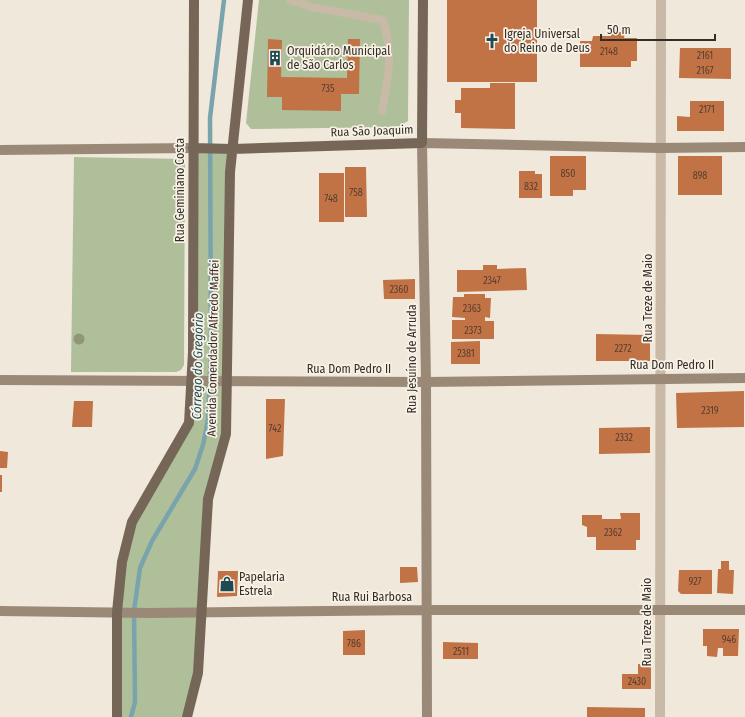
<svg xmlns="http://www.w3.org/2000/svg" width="745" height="717" viewBox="0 0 745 717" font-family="'Fira Sans Condensed',sans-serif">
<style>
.green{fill:#aebf9a}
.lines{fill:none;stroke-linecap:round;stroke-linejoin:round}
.stream{stroke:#7aa4ac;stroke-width:4.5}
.building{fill:#c27346}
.lane{stroke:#c8baa6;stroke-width:8}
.street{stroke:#c8baa6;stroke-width:10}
.secondary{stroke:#9b8978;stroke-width:10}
.primary{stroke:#766658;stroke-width:10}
.tree{fill:#8f967a}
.labels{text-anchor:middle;stroke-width:3.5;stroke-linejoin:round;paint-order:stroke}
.number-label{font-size:10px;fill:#583e2f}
.poi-label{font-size:12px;fill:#342d27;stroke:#f8f2e6;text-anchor:start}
.street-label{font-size:12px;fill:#342d27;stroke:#f8f2e6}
.water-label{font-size:13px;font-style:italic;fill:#1e4a54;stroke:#f8f2e6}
</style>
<rect width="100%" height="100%" fill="#f0e8da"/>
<path class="green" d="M259,0H409L408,121L398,127L251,129L246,123Z
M193,148L232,149L226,434L216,470L202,611L187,717H117V612L132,522L189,423Z
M74,157L185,159L184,365L181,370L176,372H71Z"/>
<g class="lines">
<path class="stream" d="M131,717L135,702L134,611L140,568L152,541L195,469L203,445L208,420L211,351L210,118L224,0"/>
</g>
<path class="building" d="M447,0H537V82H447Z
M612,32H625L624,38H637V61H631V67H580V41H592L593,36H611Z
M268,39L282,40L281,77L347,78L348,39H360L359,94H341V111L282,110V97H267Z
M680,48H731V79L679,78Z
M490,83H515V129L461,128V113H455V100H461V88H490Z
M690,101H724V131H677V116L690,117Z
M550,156H586V190H573V196H550Z
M678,156H722V195H678Z
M345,167H366L367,217H345Z
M519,171H535V174H542V198H519Z
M319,173H344V222H319Z
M483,265H497V269L526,268L527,290L457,292V270H483Z
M415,279V299H384L383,280Z
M464,294H485V298H491L490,318L485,317V321H494V339H452V320H465V318L452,317L453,297H464Z
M596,334L650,335V361H596Z
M480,341V364H451V342Z
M744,391V427L677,428L676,393Z
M266,399H285L283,456L266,459Z
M74,401H93L92,427H72Z
M650,427V453L599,454V428Z
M0,451L8,452L7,468H0Z
M0,475H2V492H0Z
M620,513H640V540H636V550H596V537H587V527L582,525V515H602V519H621Z
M721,561H729V570H734L733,594L717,593L718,569H721Z
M400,567H417L418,582L400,583Z
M679,570H712V594H681L678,591Z
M218,571H238L237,596L217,597Z
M703,629H739L738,656H723V648H718L717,657L707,656V646H703Z
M365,630V655H343V631Z
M443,642L478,643V659H443Z
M638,664L651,665V689H622V674H638Z
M587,707L645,708V717H587Z"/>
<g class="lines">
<path class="lane" d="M290,0L311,7L383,20C394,56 388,76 382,111"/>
<path class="street" d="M660,717L661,0"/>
<path class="secondary" d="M0,150L193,148
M0,380L426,382L745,378
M0,611L150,613L426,610H745
M427,717L426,382L422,143L661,148L745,147"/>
<path class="primary" d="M193,148L232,149L422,143L423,0
M117,717V612L122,562L132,522L189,423L193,352L194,0
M187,717L198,673L208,499L226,434L230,172L248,0"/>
</g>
<circle class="tree" cx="79" cy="339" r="5.5"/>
<defs>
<g id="church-bare" transform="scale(1.2)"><path d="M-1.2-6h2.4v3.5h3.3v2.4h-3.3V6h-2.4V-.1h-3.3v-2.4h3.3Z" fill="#1e4a54" stroke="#f8f2e6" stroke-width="2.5" paint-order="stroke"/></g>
<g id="building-bare" transform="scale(1.2)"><path d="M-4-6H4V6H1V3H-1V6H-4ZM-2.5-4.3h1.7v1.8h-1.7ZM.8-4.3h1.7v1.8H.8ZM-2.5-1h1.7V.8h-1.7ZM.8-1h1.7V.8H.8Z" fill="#1e4a54" stroke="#f8f2e6" stroke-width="2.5" paint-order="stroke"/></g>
<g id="shop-bare" transform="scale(1.2)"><path d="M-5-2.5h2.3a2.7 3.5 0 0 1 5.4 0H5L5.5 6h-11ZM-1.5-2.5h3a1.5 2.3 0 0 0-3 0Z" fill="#1e4a54" stroke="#f8f2e6" stroke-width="2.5" paint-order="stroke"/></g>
</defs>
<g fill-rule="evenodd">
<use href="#church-bare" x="492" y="41"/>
<use href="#building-bare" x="275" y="58"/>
<use href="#shop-bare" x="227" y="584"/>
</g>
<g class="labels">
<g class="number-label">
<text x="609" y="55">2148</text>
<text x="705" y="59">2161</text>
<text x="705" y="74">2167</text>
<text x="328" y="92">735</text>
<text x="707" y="113">2171</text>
<text x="568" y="177">850</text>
<text x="700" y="179">898</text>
<text x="531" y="190">832</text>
<text x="356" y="196">758</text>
<text x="331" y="202">748</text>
<text x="492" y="284">2347</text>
<text x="399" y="293">2360</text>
<text x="472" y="312">2363</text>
<text x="473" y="334">2373</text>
<text x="623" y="352">2272</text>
<text x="466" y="357">2381</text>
<text x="710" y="414">2319</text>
<text x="275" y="432">742</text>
<text x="624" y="441">2332</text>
<text x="613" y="536">2362</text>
<text x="695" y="585">927</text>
<text x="729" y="643">946</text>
<text x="354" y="647">786</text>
<text x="461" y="655">2511</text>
<text x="637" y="685">2430</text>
</g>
<g class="poi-label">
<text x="504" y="38">Igreja Universal<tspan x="504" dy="14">do Reino de Deus</tspan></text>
<text x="287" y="55">Orquidário Municipal<tspan x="287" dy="14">de São Carlos</tspan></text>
<text x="239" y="581">Papelaria<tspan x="239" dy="14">Estrela</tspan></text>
</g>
<g class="street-label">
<text transform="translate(372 131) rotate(-2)" y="4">Rua São Joaquim</text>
<text transform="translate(180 190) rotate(-90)" y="4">Rua Geminiano Costa</text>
<text transform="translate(648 298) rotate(-90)" y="4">Rua Treze de Maio</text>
<text transform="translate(213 348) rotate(-89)" y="4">Avenida Comendador Alfredo Maffei</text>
<text transform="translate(412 359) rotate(-90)" y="4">Rua Jesuíno de Arruda</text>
<text x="672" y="369">Rua Dom Pedro II</text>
<text x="349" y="373">Rua Dom Pedro II</text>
<text x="372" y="601">Rua Rui Barbosa</text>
<text transform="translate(647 622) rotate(-90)" y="4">Rua Treze de Maio</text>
</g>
<g class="water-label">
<text transform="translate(197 366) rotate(-89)" y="5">Córrego do Gregório</text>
</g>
</g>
<path d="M601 34v6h114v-6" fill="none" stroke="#342d27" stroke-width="2"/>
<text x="607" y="34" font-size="12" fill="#342d27" stroke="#f8f2e6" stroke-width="3" paint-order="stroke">50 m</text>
</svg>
